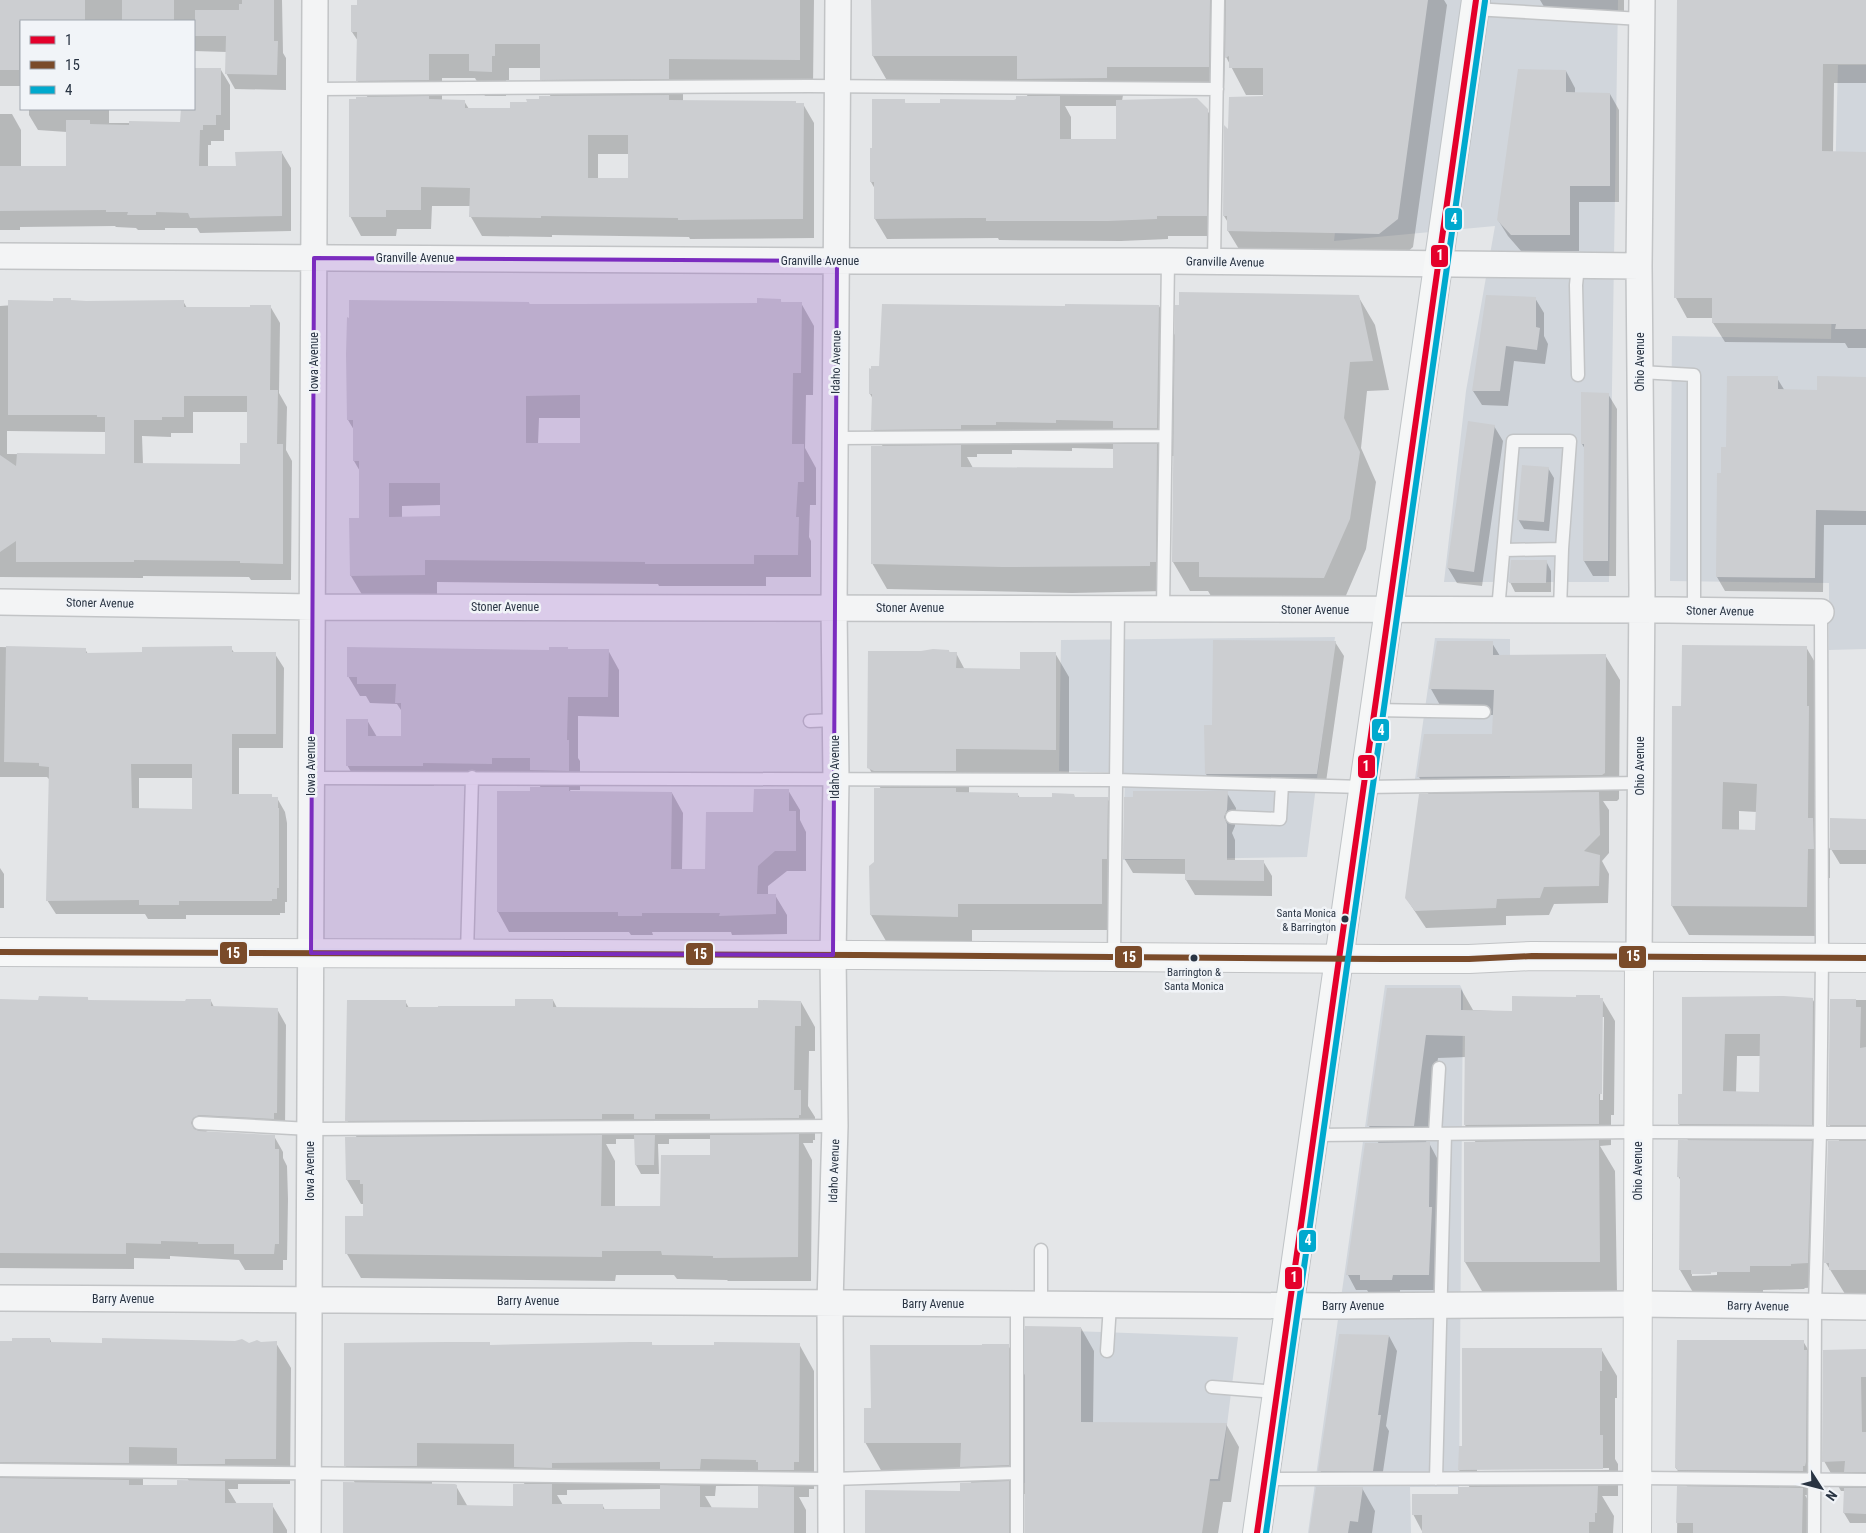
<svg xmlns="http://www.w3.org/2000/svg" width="1866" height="1533" viewBox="0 0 1866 1533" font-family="'Roboto Condensed',sans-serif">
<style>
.built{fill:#d1d6dc}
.shadow{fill:#0003;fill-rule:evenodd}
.building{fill:#ccced1;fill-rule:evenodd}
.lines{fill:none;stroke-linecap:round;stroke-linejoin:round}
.lane-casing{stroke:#c2c4c6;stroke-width:15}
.street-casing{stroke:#c2c4c6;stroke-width:28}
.secondary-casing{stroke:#c2c4c6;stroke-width:30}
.primary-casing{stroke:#bfc3c6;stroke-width:30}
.lane{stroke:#f3f4f5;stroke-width:12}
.street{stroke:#f3f4f5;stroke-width:25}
.secondary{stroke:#f6f7f7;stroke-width:28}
.primary{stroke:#f6f7f7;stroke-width:28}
.bus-1-casing{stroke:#f1f4f8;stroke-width:10}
.bus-2-casing{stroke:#f1f4f8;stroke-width:10}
.bus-3-casing{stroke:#f1f4f8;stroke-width:10}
.bus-1{stroke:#e4002b;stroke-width:6}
.bus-2{stroke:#7a4b2a;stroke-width:6}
.bus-3{stroke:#00a9ce;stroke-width:6}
.marked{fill:#7b2cbf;fill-opacity:0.2;stroke:#7b2cbf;stroke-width:4;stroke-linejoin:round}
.bus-dot{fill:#293443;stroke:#f1f4f8;stroke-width:2}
.labels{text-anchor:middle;stroke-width:5;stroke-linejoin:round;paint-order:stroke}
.bus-label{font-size:11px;fill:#293443;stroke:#f1f4f8;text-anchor:end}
.street-label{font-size:12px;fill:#293443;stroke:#f1f4f8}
.line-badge{stroke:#f1f4f8;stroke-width:2}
.badge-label{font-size:14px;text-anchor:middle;font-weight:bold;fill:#fff}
</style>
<rect width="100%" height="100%" fill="#e4e6e8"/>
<path class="built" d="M1252,0H1618L1609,582H1444L1466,391L1495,226L1334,241L1354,74Z
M1838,65H1866V649L1829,650V583L1670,581L1672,336L1831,339Z
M1335,637L1307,857L1123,860L1125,773L1059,771L1061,640Z
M1435,638L1510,639V779H1415Z
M1385,985H1460L1463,991L1459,1487H1410L1411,1533H1308Z
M1018,1329L1238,1337L1220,1481L1020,1483Z"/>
<path class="shadow" d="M0,0H282L283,53L286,58V90L235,89L226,73L227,52L194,51V21H21V86H0Z
M358,0H814L813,85L683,83V101L803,104L814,123V238L690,239L689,237L552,235V237L482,236L471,217V206H432L431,229H397L396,236H361L350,216L368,98L357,80L358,41L352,32ZM509,68H541V79L551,97L511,109H469L464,101H442V78H475L485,96H506V80H509ZM598,154H630V179H598Z
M873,0H1444L1447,5L1413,247L1396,262L1245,259L1228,231L1229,224L1224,216L1229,132L1265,98V95H1246L1225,55L1224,95H1123L1122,101L1207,110L1219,130L1217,236H1168V239L1121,241L999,240L998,238L887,239L875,219V189L871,182V149H873L904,101L906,104L1014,101L1028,97L1021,84H889L873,56ZM1065,106H1117V140L1071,141V117Z
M1540,0H1624V14L1549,15Z
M1678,0H1866V83H1834L1833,153H1866V348H1848L1845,343L1725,342L1713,323V318H1687L1676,298Z
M194,70H221L230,85V130H224V141H211V145H208V167H237L282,153L291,168V231L200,233L197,228H165V230H138L136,228L116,227L115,226L20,227V230H0V114H12L21,130V167H67V132L38,130L29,115V109H109V123H182V109H194Z
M1566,71L1575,88V94H1610L1619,110V202H1579V251H1521L1508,236L1498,220Z
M1358,296L1375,325L1389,390L1367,391L1361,448L1376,482L1366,549L1341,607L1217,606L1208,591H1190L1173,562L1175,456H1163L1171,471L1170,587H1164V591L1072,593L887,589L872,563L883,447L873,429V399L870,394L881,368L1066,307L1159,306L1176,337ZM1072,448L1114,449V469L973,468L967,457H977V454H1012V450L1072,451Z
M1535,298L1544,313V336L1548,344L1545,364L1514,361L1508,406L1482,405L1473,391Z
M780,300L782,303H801L814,326L813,395H806L805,448L816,468V505H810L809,537L811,541V577H766V586H659L658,584L437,582V597L364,598L351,576L361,519V473L354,461V430L348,420L529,303L530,305L758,304ZM539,418H582L581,445L538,444ZM441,505V518H402V506Z
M72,301H183L187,308H251L270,306L280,323L279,393L287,407L286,450L292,461L291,580H251L249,577L143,576V578L0,577V306ZM193,412H248V445L242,466L143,464L142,436L171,437V433H193ZM7,431L106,432V455L7,454Z
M1777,378L1785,391H1818L1866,378V525H1824L1823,592L1725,591L1717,577L1723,474L1728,448Z
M1608,394L1617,409L1616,576H1593L1584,561L1585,449L1582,444Z
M1494,426L1503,441L1482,586L1457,583L1448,568Z
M1548,468L1554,478L1549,531L1524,529L1518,519Z
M1546,561L1551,571V592H1515L1510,582Z
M1335,642L1344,656L1325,789H1215L1206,774L1205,726H1213Z
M1492,643L1500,656L1605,655L1620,680L1619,799L1617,801H1603L1609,810V853L1602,861L1609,874L1608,903L1554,904L1549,915L1506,916V925L1426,928L1406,898L1429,795L1419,777L1493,735L1494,715L1445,714L1431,689Z
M0,647L85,649L88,654H143L231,648L235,654H275L284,668L283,748H239V796H271L273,798H277L285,812L287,823V902H285V913H280V915H186V919H148L145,914H56L47,900L50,780L47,777H0ZM139,778H193V810L139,809Z
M1806,647L1823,676L1824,839L1830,849V878H1824V936L1689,935L1672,906L1674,707H1683ZM1739,811L1757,812L1756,831H1739Z
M568,650H608L619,670V717L578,716V758L580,761V790H570L571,793H672L683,813L682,870H706L755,813L788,790L800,810V820L806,832V871H787L768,886V895H775L787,915V934L732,935L731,932H652L653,935H631L629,932H509L498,912L531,793L541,788L535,777L434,783V786L359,785L347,765L367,720L377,737L402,738L403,713L397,704L370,703L366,696H360L348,676Z
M949,651L950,654L956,653L965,670H1021L1055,653L1069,677V774L969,773V793L1018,795L1020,798H1107L1122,824L1121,884H1117L1116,930H972V943L886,941L871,915L881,789L869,768Z
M1227,793L1236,808L1235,826L1232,833L1235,840V861H1263L1272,876V896L1195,895L1186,880V874L1133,873L1124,858Z
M1866,820V864H1840L1831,849Z
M0,868L4,874V908H0Z
M1388,989H1461L1473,1010L1514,1012L1602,999L1615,1021L1614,1115H1611V1145L1600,1146L1615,1171L1617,1291H1482L1465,1262L1476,1143L1465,1125L1466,1057L1438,1058L1426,1143H1429L1437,1158V1290H1400V1295H1370L1367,1290H1356L1348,1275L1379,1144L1369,1126ZM1602,1017H1604L1603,1100H1600Z
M87,998L89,1001L187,1002L211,1001L214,1007L277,1009L286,1025L285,1128H283V1134L209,1130L204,1133L274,1136L283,1152V1158L287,1166L288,1199L287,1260H283V1270H245L239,1260L170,1256V1259L134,1258V1269L0,1268V1000L40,1001Z
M1683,998L1813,1000L1826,1022L1821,1287L1805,1288L1804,1289L1763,1290V1295L1694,1294L1680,1270L1681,1181L1678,1176L1689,1142L1679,1124L1684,1095ZM1737,1056H1761V1093H1736ZM1717,1272V1275L1692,1276V1273Z
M553,1000L557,1008L759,1009L801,1002L815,1027V1051H809L808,1106L815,1117V1140H813V1143H803L812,1160L811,1281H728L727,1280L677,1279L674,1275H616L615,1281L361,1278L347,1254V1218H364V1204H361L347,1180L357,1138L347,1120L405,1001L409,1008L516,1007ZM616,1139H636V1165L641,1174H659L658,1144H669V1139H711V1156L662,1208L615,1207V1161L606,1144H616Z
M1831,1000H1866V1294H1845L1826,1263L1840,1142L1829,1124Z
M1081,1328L1094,1351L1093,1423L1226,1424L1239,1447L1231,1502H1223L1218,1533H1026V1494H1015L1021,1533H866L961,1492L972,1484L965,1472H882L865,1442L872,1409L1008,1345L1026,1377Z
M1389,1336L1397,1351L1386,1426L1389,1431L1381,1485H1328L1320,1470Z
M50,1339L52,1344L249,1345L276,1343L291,1368L290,1484H238V1489H228L237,1504L272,1505L287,1530V1533H0V1342ZM143,1472H183L189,1481L178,1486H143Z
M1803,1341L1817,1365L1816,1495H1805L1812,1507V1533H1677L1678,1488H1688L1676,1468Z
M651,1343L653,1346L799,1344L814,1371V1489H809V1497H799L806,1510V1533H344L355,1483L345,1465L491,1346ZM432,1470H517L525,1485L514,1507H468L456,1486L432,1484ZM716,1486H760V1509L712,1508L705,1496H715ZM661,1489V1510H605L603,1506L563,1505L557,1495H567V1490Z
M1601,1349L1617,1376V1398H1615V1459L1618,1464V1496H1602L1614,1516L1613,1533H1423L1413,1514L1459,1495L1470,1488L1459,1470L1460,1447H1464ZM1609,1468V1470L1477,1471V1469Z
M1866,1351V1523H1850L1844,1513L1845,1491H1841L1824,1461Z
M1362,1488L1375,1511L1372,1533H1311Z"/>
<path class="building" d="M0,0H85V21H19V70H0Z
M122,0H174V21H122Z
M242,0H274V41H278L277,75L225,74L226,36H195V10H239V4H242Z
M357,0H800V60L669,59V79L540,80V44H495V56H492V72L469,71V54H429V80L356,81L357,32H351V5H357Z
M871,0H1210L1209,67H1107V78L1017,79V56H872Z
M1226,0H1428L1398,219L1379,234L1227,231V216H1223L1224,125L1228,129L1229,97L1263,96V68H1229V56L1225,58Z
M1677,0H1866V64H1823L1822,151L1866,152V329H1835L1836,324L1712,323V298H1674Z
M194,68H221V115H216V125H203V130H200L199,166H236L235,152L282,151V216L190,218L188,213L156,212V215H127L128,212H106V210L0,211V166H66V120H90V124L129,125V121L180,122L181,109H194Z
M1518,69L1566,70V92L1610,93V186H1570V235H1511L1497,220Z
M669,95V100L796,101V103H804L803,219L678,220V218L541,216V218L469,217L470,188L421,187V210H386V217H349V99H356V97L429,96V99L465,100V108H510V102H527L526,99H539V96ZM588,135H628V178H588Z
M1016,96H1060V139H1116V100L1197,98L1208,109L1207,216H1157V219L1108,221H986V218H968L874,219V182H870V148H872V99H905V103H940V99L1014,100L1016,99Z
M1179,292L1359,295L1373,361L1350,362L1344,418L1360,452L1350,519L1324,578L1199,577V562H1172L1175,305H1179Z
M1486,295L1536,297V327L1540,328L1537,350L1506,346L1500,391H1472Z
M53,298H71V300L86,301L184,300V307H250V305H271L270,390H278L277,444H283V564L240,563V561L134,560V562H16V541L0,552V455L16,466L17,453L105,454V417H97V415H8V300L53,301ZM184,396H247V443H240V464L134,463V420H162V417H184Z
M757,298L781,299V302H802L801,373H793L792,444H804V482H798L796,517H799L798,555H754V564H645V562L425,560V575L350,576L349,518H359V461H353V420H347L346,354L347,317L349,318V300L529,302V304H582L757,303ZM580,395V443H526V396ZM389,483H440V516L389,517Z
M882,304L1065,306V304L1159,305L1157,428H1113V421L1056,420V423L996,422V425H961V429L871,430L872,394H869V368L871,369V366H879Z
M1727,376H1778V389L1817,390V376L1866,377V511L1816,510L1815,578L1716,577L1717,473H1721V447H1726Z
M1581,392L1609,393L1608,561H1583L1584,444H1581Z
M1468,421L1495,425L1474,572L1447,568Z
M1113,444H1157L1156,562H1150V566L1002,567L871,564V446L961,445V467L1113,468Z
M1522,465L1549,467L1544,522L1517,520Z
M1511,560H1547L1546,583H1509Z
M1213,640L1336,641L1317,774H1205L1204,725H1212Z
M1437,641H1493V655L1606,654L1605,773L1602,775L1417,777L1424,734H1492L1494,690L1429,689Z
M1682,645L1807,646V706H1809L1808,818H1813L1814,849H1808L1807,907L1671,906L1672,706H1681ZM1723,782L1757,784L1755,830L1722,829Z
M6,646L86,648V653L142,652V647L232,646V652H276V734H232V794H272V797H278V808H279V888H277V899H272V901H179V905H139V900L46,901L49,767L39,766V763L4,762ZM131,764H192V809L132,808Z
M347,647L549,650V647H568V649H609L608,697H568L567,740H569V771L530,770V758H492V764L423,763V766H346V719H368V736H401V703H395L396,684H357V677H347Z
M933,649L949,650V652H957L956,668L1020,669V652H1056V750L956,749V771H874L867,768L868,651H921Z
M530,787H569V791L672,792L671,869H705L706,812H753L754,789H789V811H796V851H775L758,866L757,894H776V914L719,916L720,913H642V916H618V912H497V791H530Z
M874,788H956V792L1018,793V797H1052V793L1074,794L1075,797H1108L1107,859H1102V904H958V917L870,915L869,866L874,862Z
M1133,791H1228L1227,810L1224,817L1227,824V860H1264V881L1185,880V859H1123L1124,797H1133Z
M1599,792L1600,835L1584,851L1600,855L1599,886L1544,887L1540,898L1497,899L1496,908L1415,911L1405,898L1419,794Z
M1830,818L1866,819V850H1830Z
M1387,988H1461V1010L1512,1011V996L1576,997V995H1600V998H1603L1602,1094H1599V1124L1464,1125L1465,1036L1426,1035L1414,1126H1367Z
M39,996L88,997V1000L185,1001L186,999H211V1006L278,1008L277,1113H274V1119L199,1115L193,1118L191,1123L194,1129L199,1131L275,1135V1149H279V1244H275L274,1254H234V1244H198V1242L161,1241V1244L126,1243V1254L0,1253V999L38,1000Z
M1784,996L1813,998L1812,1125L1678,1124V1094H1682V997ZM1725,1034H1760L1759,1092L1723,1091Z
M515,999H553V1007L701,1008H758V1000L801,1001V1026H795L794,1090H801V1115H799V1118L710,1119V1114H655V1119H634V1114H602V1119L345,1121L347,1000H406V1007H438V1006H515Z
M1830,999H1856V1007H1861L1860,1048L1866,1047V1125H1828Z
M799,1134L798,1257L713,1258V1256L662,1255L661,1251H602V1257L345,1254V1216H363V1184H360V1180H346L345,1137L602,1135L601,1206H660L661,1155H710V1135Z
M634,1135H655L654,1165H635Z
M1599,1140L1600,1262H1464V1142Z
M1678,1140L1812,1141L1808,1263L1791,1264V1266H1750V1272H1711V1274H1691V1270H1679L1680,1177H1677Z
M1828,1141H1866V1270H1829V1263H1824Z
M1430,1142L1429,1207H1432L1429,1275H1393L1392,1280H1360V1275H1346L1365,1143Z
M1025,1326L1081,1327V1422L1227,1423L1218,1479H1210L1202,1533H1025Z
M1339,1334L1389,1335L1378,1415H1381L1373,1471H1318Z
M12,1338H50V1342L102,1343V1338L235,1341L242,1339L249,1343L257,1340L261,1342L277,1341L276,1459H225V1464H177V1448L129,1447V1463L0,1462V1341H12Z
M1677,1340H1804V1350H1807L1806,1462L1805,1466H1803V1471L1677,1470V1468H1675Z
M446,1342H490V1345L630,1342H652V1345H714V1342L800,1343L799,1462H794V1470H758V1462H756V1460L701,1459L700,1469H660V1462L552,1463V1468L514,1467V1444L417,1443V1466H344V1343Z
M982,1344H1009V1465L960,1467L961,1443H864V1408H871L870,1345H982Z
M1462,1348H1602V1371H1600V1435H1603V1469L1458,1470L1459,1446H1462Z
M1866,1349V1377H1861L1862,1432H1866V1472H1844L1845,1461L1822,1462L1823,1350Z
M0,1478L129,1480V1485H177V1480L225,1481V1503H273V1533H0Z
M1009,1481V1533H865V1490L960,1491V1483Z
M343,1482L455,1484L457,1485V1505L513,1506V1484H552V1504H603V1509H660V1485L700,1486V1507L758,1508V1486L794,1487V1533H343Z
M1598,1486L1597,1513H1595V1522H1589V1533H1422V1515H1412V1494H1458V1487Z
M1677,1486L1803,1488L1802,1533H1693V1523H1676Z
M1316,1487H1363L1358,1522L1350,1521L1348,1533H1309Z
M1844,1488H1866V1514L1843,1513Z"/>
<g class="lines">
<g class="lane-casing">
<path id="lane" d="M1474,9L1641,19
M315,89L809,86L1217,89
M1214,262L1218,0
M1640,372L1694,375V610
M1578,375L1576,285L1578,266
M835,438L1165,436
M1163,609L1168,261
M1498,610L1513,441H1570L1562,549L1504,550
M1560,610L1562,549
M1375,710L1484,712
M810,721L835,720
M311,778L1115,780L1363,787L1640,783
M1232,817L1280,819L1282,785
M467,953L472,777
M1114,956L1118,608
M199,1123L310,1129L835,1126
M1435,1134L1439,1068
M1314,1135L1638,1132L1866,1133
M1041,1250V1304
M1017,1304V1533
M1107,1351L1110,1305
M1212,1387L1277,1392
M0,1470L832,1479L1016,1473
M1265,1479L1638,1478L1866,1480
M1436,1479L1445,1134
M1814,1533L1815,1306L1820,1133L1822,958L1821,612"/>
</g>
<g class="street-casing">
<path id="street" d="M0,256L860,261H1168L1639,266
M0,602L313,607L1669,610L1821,612
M1639,957L1642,589L1639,266L1642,0
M0,1298L1334,1306L1638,1304L1866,1307
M308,1533L315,0
M831,1533L830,1303L835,1126L833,955L836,780L834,608L838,0"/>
</g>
<g class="secondary-casing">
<path id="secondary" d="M0,952L862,955L1384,959H1469L1532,956L1866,958
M1637,1533L1639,957"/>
</g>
<g class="primary-casing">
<path id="primary" d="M1257,1533L1476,0"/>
</g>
<use href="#lane" class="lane"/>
<use href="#street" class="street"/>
<use href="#secondary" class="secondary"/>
<use href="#primary" class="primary"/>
<g class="bus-1-casing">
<path id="bus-1" d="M1257,1533L1476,0"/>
</g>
<g class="bus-2-casing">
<path id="bus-2" d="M0,952L862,955L1384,959H1469L1532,956L1866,958"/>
</g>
<g class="bus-3-casing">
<path id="bus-3" d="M1266,1533L1485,1"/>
</g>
<use href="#bus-1" class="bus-1"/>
<use href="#bus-2" class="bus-2"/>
<use href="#bus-3" class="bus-3"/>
</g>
<path class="marked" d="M314,258L837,261L833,955L311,953Z"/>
<g class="bus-dot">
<circle cx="1345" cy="919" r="4.5"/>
<circle cx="1194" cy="958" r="4.5"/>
</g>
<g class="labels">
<g class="bus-label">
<text x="1336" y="917">Santa Monica<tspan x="1336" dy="14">&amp; Barrington</tspan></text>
<text x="1194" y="976" text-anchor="middle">Barrington &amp;<tspan x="1194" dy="14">Santa Monica</tspan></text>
</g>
<g class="street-label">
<text x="415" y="262">Granville Avenue</text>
<text x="820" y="265">Granville Avenue</text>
<text transform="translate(1225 262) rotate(1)" y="4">Granville Avenue</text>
<text transform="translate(314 362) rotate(-90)" y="4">Iowa Avenue</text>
<text transform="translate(836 362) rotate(-89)" y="4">Idaho Avenue</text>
<text transform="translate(1640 362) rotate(-90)" y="4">Ohio Avenue</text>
<text transform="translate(100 603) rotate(1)" y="4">Stoner Avenue</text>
<text x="505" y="611">Stoner Avenue</text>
<text x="910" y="612">Stoner Avenue</text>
<text x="1315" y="614">Stoner Avenue</text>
<text transform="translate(1720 611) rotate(1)" y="4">Stoner Avenue</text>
<text transform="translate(311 766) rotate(-90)" y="4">Iowa Avenue</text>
<text transform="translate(1640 766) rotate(-90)" y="4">Ohio Avenue</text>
<text transform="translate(835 767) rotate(-90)" y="4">Idaho Avenue</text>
<text transform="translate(310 1171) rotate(-90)" y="4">Iowa Avenue</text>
<text transform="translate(834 1171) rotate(-88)" y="4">Idaho Avenue</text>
<text transform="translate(1638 1171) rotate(-90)" y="4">Ohio Avenue</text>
<text x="123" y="1303">Barry Avenue</text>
<text x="528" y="1305">Barry Avenue</text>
<text x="933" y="1308">Barry Avenue</text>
<text x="1353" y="1310">Barry Avenue</text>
<text transform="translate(1758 1306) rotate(1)" y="4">Barry Avenue</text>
</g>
</g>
<g class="line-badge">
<rect x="1444" y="207" width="19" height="24" rx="5" fill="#00a9ce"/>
<rect x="1430" y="244" width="19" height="24" rx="5" fill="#e4002b"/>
<rect x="1371" y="718" width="19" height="24" rx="5" fill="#00a9ce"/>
<rect x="1357" y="754" width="19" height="25" rx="5" fill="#e4002b"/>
<rect x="219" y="941" width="29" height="24" rx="5" fill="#7a4b2a"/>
<rect x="685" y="942" width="29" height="24" rx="5" fill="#7a4b2a"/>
<rect x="1618" y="945" width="29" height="24" rx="5" fill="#7a4b2a"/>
<rect x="1114" y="945" width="29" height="24" rx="5" fill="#7a4b2a"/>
<rect x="1298" y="1229" width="19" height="24" rx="5" fill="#00a9ce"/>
<rect x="1284" y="1266" width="19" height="24" rx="5" fill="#e4002b"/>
</g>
<g class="badge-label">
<text x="1454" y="224">4</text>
<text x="1440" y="260">1</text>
<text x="1381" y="735">4</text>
<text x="1366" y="771">1</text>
<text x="233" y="958">15</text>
<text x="700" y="959">15</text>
<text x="1633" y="961">15</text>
<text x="1129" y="962">15</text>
<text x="1308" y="1245">4</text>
<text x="1294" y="1282">1</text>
</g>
<rect x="20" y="20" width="175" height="90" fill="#f1f4f8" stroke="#a1a7b0"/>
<rect x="30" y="36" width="25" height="8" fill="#e4002b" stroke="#a1a7b0"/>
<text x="65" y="45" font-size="15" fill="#293443">1</text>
<rect x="30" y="61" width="25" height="8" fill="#7a4b2a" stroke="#a1a7b0"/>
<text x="65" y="70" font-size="15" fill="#293443">15</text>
<rect x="30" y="86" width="25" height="8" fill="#00a9ce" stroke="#a1a7b0"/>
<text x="65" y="95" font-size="15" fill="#293443">4</text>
<g transform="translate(1821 1488) rotate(126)" stroke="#f1f4f8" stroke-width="4" paint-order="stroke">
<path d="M0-4L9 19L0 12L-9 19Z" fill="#293443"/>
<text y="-8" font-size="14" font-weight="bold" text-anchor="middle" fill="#293443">N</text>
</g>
</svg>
